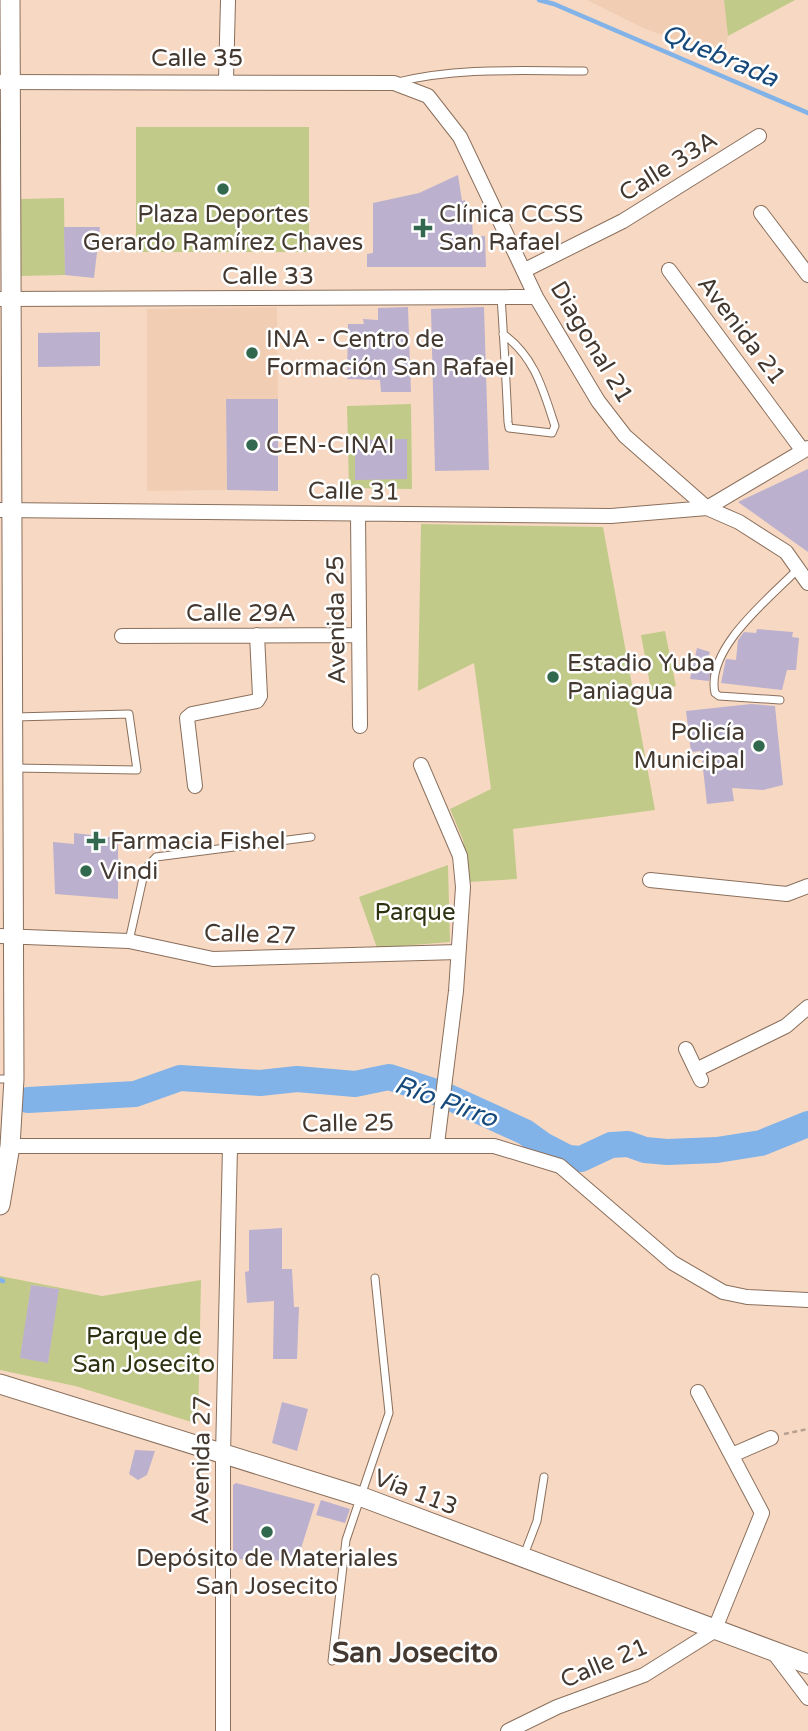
<svg xmlns="http://www.w3.org/2000/svg" width="808" height="1731" viewBox="0 0 808 1731" font-family="'Varela Round',sans-serif">
<style>
.built{fill:#f1ceb3}
.green{fill:#c2ca89;fill-rule:evenodd}
.lines{fill:none;stroke-linecap:round;stroke-linejoin:round}
.stream{stroke:#81b2e8;stroke-width:4.5}
.river{stroke:#81b2e8;stroke-width:26}
.building{fill:#bbb0ce}
.lane-casing{stroke:#8a6f5c;stroke-width:9}
.street-casing{stroke:#8a6f5c;stroke-width:16}
.secondary-casing{stroke:#8a6f5c;stroke-width:21}
.path{stroke:#b8a190;stroke-width:2.5;stroke-dasharray:5 3.5;stroke-linecap:butt}
.lane{stroke:#fff;stroke-width:7}
.street{stroke:#fff;stroke-width:14}
.secondary{stroke:#fff;stroke-width:19}
.poi-dot{fill:#32684e;stroke:#fff;stroke-width:2.5}
.labels{text-anchor:middle;stroke-width:5;stroke-linejoin:round;paint-order:stroke}
.street-label{font-size:24px;fill:#443930;stroke:#fff}
.poi-label{font-size:24px;fill:#443930;stroke:#fff;text-anchor:start}
.park-label{font-size:24px;fill:#2d3111;stroke:#fff}
.water-label{font-size:26px;font-style:italic;fill:#174a7b;stroke:#fff}
.quarter-label{font-size:28px;font-weight:bold;fill:#443930;stroke:#fff}
</style>
<rect width="100%" height="100%" fill="#f7d9c3"/>
<path class="built" d="M587,0H725L728,36L724,56L645,29Z
M277,307L278,399H226L227,490L147,491V309Z"/>
<path class="green" d="M724,0H795L728,36Z
M136,127H309V252H136Z
M64,198L65,275L20,276L19,199Z
M411,404L412,489L349,488L347,406Z
M421,524L603,527L655,810L513,829L517,879L469,882L463,840L450,809L491,789L474,663L418,691Z
M665,631L676,686L651,690L641,635Z
M448,865L450,942L377,948L359,897Z
M0,1276L102,1296L201,1280L198,1424L75,1386L0,1370ZM31,1285L58,1289L48,1362L21,1358Z"/>
<g class="lines">
<path class="stream" d="M539,0L554,4L808,113
M0,1280L3,1281"/>
<path class="river" d="M28,1100L135,1094L180,1078L260,1083L297,1079L355,1084L389,1077L442,1094L525,1132L543,1145L568,1158L581,1159L611,1145L628,1144L645,1150L667,1152L717,1150L761,1143L808,1124"/>
</g>
<path class="building" d="M458,175L462,201L465,200V220H472L473,237L485,236L486,267H367V254L373,253V203L419,193Z
M64,227H100L94,278L65,275Z
M408,307L411,392H381L380,380L347,379L348,324H364L363,319L378,320V308Z
M484,307L489,470L435,471L431,309Z
M100,332V366L38,367V333Z
M226,399H278V491L227,490Z
M407,439V479L355,480V440Z
M808,469V552L738,502Z
M757,629L793,632L792,637L799,638L796,670H787L782,690L721,683L726,659L736,660L738,640L744,632L756,633Z
M697,648L710,652L708,658H714L709,681L690,679Z
M751,704L775,706L783,785L763,790L732,788L734,801L707,804L701,751L691,752L686,711Z
M74,833L118,838V899L55,894L53,842L74,844Z
M282,1228V1269H292L294,1307H299L297,1359H273L274,1301L247,1303L245,1272L249,1271V1230Z
M31,1285L59,1289L48,1363L20,1358Z
M282,1402L308,1409L297,1451L272,1443Z
M135,1450L155,1451L147,1475L138,1480L129,1474Z
M236,1483L315,1504L297,1561L233,1559V1485Z
M321,1500L350,1509L345,1523L316,1515Z"/>
<g class="lines">
<g class="lane-casing">
<path id="lane" d="M398,82C459,67 521,71 584,71
M501,297C504,339 506,380 508,422L509,428L552,433L555,426C543,390 535,357 503,334
M780,700L719,696L715,693C705,648 771,597 799,568
M14,768L137,770L129,714L15,717
M129,941L145,869L156,857L311,837
M0,1079H13
M524,1555L537,1521L544,1477
M332,1661L346,1540L389,1413L375,1278"/>
</g>
<g class="street-casing">
<path id="street" d="M226,80L228,0
M0,82L394,83L428,96L460,137L536,297L598,401L625,436L707,508L739,522L786,552L808,583
M761,213L808,275
M525,270L623,221L759,136
M669,270L803,451
M0,299L536,297
M0,510L611,516L707,508L808,448
M358,514L360,726
M122,636L359,635
M421,765L460,856L463,887L456,991L437,1144
M195,786L187,718L192,714L257,701L260,696L257,635
M650,880L787,894L808,886
M0,936L129,941L213,959L458,952
M686,1049L696,1070
M701,1080L696,1070L786,1026L808,1007
M10,1146H494L560,1166L673,1263L723,1292L747,1297L808,1300
M732,1455L771,1438
M774,1653L808,1698
M223,1731V1455L230,1147
M508,1731L557,1707L644,1675L714,1631L762,1513L698,1392"/>
</g>
<g class="secondary-casing">
<path id="secondary" d="M0,1205L10,1146L14,1079L10,0
M0,1384L362,1497L808,1664"/>
</g>
<path class="path" d="M784,1434L808,1429"/>
<use href="#lane" class="lane"/>
<use href="#street" class="street"/>
<use href="#secondary" class="secondary"/>
</g>
<g class="poi-dot">
<circle cx="223" cy="189" r="7"/>
<path d="M419.5 217.5h7v7h7v7h-7v7h-7v-7h-7v-7h7z"/>
<circle cx="252" cy="353" r="7"/>
<circle cx="252" cy="445" r="7"/>
<circle cx="553" cy="677" r="7"/>
<circle cx="759" cy="746" r="7"/>
<path d="M92.5 830.5h7v7h7v7h-7v7h-7v-7h-7v-7h7z"/>
<circle cx="86" cy="871" r="7"/>
<circle cx="267" cy="1532" r="7"/>
</g>
<g class="labels">
<g class="street-label">
<text x="197" y="66">Calle 35</text>
<text transform="translate(668 166) rotate(-32)" y="8">Calle 33A</text>
<text x="268" y="284">Calle 33</text>
<text transform="translate(742 330) rotate(53)" y="8">Avenida 21</text>
<text transform="translate(592 342) rotate(59)" y="8">Diagonal 21</text>
<text transform="translate(354 491) rotate(1)" y="8">Calle 31</text>
<text x="241" y="621">Calle 29A</text>
<text transform="translate(336 620) rotate(-91)" y="8">Avenida 25</text>
<text transform="translate(250 934) rotate(2)" y="8">Calle 27</text>
<text transform="translate(348 1123) rotate(-1)" y="8">Calle 25</text>
<text transform="translate(201 1460) rotate(-89)" y="8">Avenida 27</text>
<text transform="translate(416 1492) rotate(21)" y="8">Vía 113</text>
<text transform="translate(604 1663) rotate(-23)" y="8">Calle 21</text>
</g>
<g class="poi-label">
<text x="223" y="222" text-anchor="middle">Plaza Deportes<tspan x="223" dy="28">Gerardo Ramírez Chaves</tspan></text>
<text x="439" y="222">Clínica CCSS<tspan x="439" dy="28">San Rafael</tspan></text>
<text x="266" y="347">INA - Centro de<tspan x="266" dy="28">Formación San Rafael</tspan></text>
<text x="266" y="453">CEN-CINAI</text>
<text x="567" y="671">Estadio Yuba<tspan x="567" dy="28">Paniagua</tspan></text>
<text x="745" y="740" text-anchor="end">Policía<tspan x="745" dy="28">Municipal</tspan></text>
<text x="110" y="849">Farmacia Fishel</text>
<text x="100" y="879">Vindi</text>
<text x="267" y="1566" text-anchor="middle">Depósito de Materiales<tspan x="267" dy="28">San Josecito</tspan></text>
</g>
<g class="park-label">
<text x="415" y="920">Parque</text>
<text x="144" y="1344">Parque de<tspan x="144" dy="28">San Josecito</tspan></text>
</g>
<g class="water-label">
<text transform="translate(720 55) rotate(23)" y="9">Quebrada</text>
<text transform="translate(446 1101) rotate(20)" y="9">Río Pirro</text>
</g>
<g class="quarter-label">
<text x="415" y="1662">San Josecito</text>
</g>
</g>
</svg>
